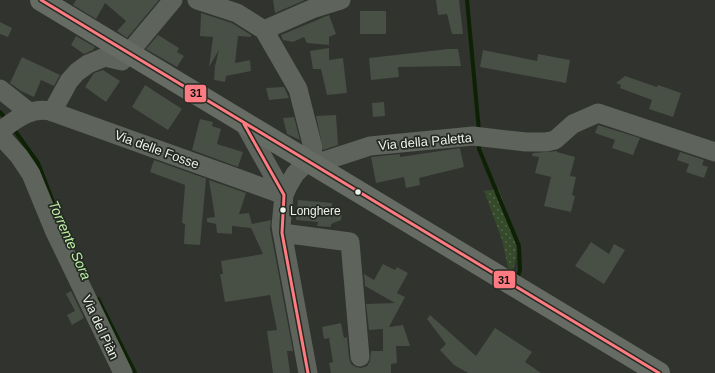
<svg xmlns="http://www.w3.org/2000/svg" width="715" height="373" viewBox="0 0 715 373" font-family="Arial,sans-serif">
<style>
.grass{fill:url(#grass-dots)}
.lines{fill:none;stroke-linecap:round;stroke-linejoin:round}
.stream{stroke:#0d2204;stroke-width:4}
.building{fill:#484f45}
.minor{stroke:#5e635c;stroke-width:19}
.major{stroke:#666b63;stroke-width:22}
.bus-1-casing{stroke:#252a23;stroke-width:6}
.bus-1{stroke:#fe7b81;stroke-width:3}
.bus-dot{fill:#eff2ed;stroke:#252a23;stroke-width:1.5}
.labels{text-anchor:middle;stroke-width:3.5;stroke-linejoin:round;paint-order:stroke}
.bus-label{font-size:12px;fill:#eff2ed;stroke:#252a23;text-anchor:start}
.street-label{font-size:13px;fill:#eff2ed;stroke:#252a23}
.water-label{font-size:14px;font-style:italic;fill:#bdf1a6;stroke:#252a23}
.line-badge{stroke:#252a23;stroke-width:1.5}
.pale-badge-label{font-size:11px;text-anchor:middle;font-weight:bold;fill:#111}
</style>
<defs>
<pattern id="grass-dots" width="8" height="8" patternUnits="userSpaceOnUse"><rect width="8" height="8" fill="#35492b"/><path d="M2 2h.1M6 6h.1" fill="none" stroke="#53644a" stroke-width="1.8" stroke-linecap="round"/></pattern>
</defs>
<rect width="100%" height="100%" fill="#30332e"/>
<path class="grass" d="M499,189C506,213 525,247 512,271L508,268L502,240L484,191Z"/>
<g class="lines">
<path class="stream" d="M467,0L479,131
M0,112L6,119
M13,128L38,163L58,215
M479,142V149L519,246L520,270L517,279
M98,299L135,373"/>
</g>
<path class="building" d="M76,0H159L127,38L117,31L126,21L105,3L96,19L73,5Z
M273,0H305L275,13Z
M436,0H459L463,34H452L447,14L438,15Z
M360,11H386V34H360Z
M201,13L232,23L251,35V37L238,36L235,63L250,60L251,71L226,76L225,82L214,80L215,66L219,50L209,67L213,37L200,36Z
M329,15L336,34L329,37V45L307,43L304,37L293,42L283,40L281,35Z
M0,22L12,28L8,37L0,34Z
M158,35L179,48L177,52L184,56L177,67L146,49Z
M76,36L95,47L93,50L84,54L71,45Z
M329,48V60L343,58L347,93L327,95L321,69H313L310,51Z
M448,49H458L461,66L398,67L399,77L371,80L369,58Z
M483,50L537,61L538,54L570,60L566,83L480,67Z
M22,57L60,75L54,86L41,80L34,97L21,91L10,83Z
M103,70L120,81L106,102L85,87L94,73Z
M625,76L657,87L658,85L681,93L673,117L649,109L652,100L620,88L621,85L616,83Z
M145,85L182,109L168,130L132,107Z
M284,87L289,98L269,100L266,88Z
M384,102L385,116L373,117L372,103Z
M336,115L338,145L323,150L316,116Z
M294,117L300,140L287,134L283,118Z
M200,119L213,122L212,126L221,129L217,144L243,152L238,167L192,150Z
M598,125L640,138L633,155L612,148L615,140L595,133Z
M460,148L464,167L419,178L420,185L406,188L404,177L376,183L371,157L400,154V157Z
M557,151V152L575,157L570,176L576,177L572,195L575,196L571,212L544,206L551,177L535,173L539,157L532,156L533,153Z
M680,152L704,160L702,165L708,167L704,178L686,172L689,164L677,160Z
M154,160L207,179H206L200,245L184,244L185,224L182,223L185,185L150,172Z
M209,180L246,193L239,214L249,213L252,224L271,220L270,228L293,351H287L290,373H273L267,331L277,330L270,295L225,302L220,274H223L221,261L263,254L251,228L232,226V234L217,233L216,224L207,222V218L215,217Z
M298,200L332,203V206L339,207L342,210L341,220L331,224V227L317,226L318,222L296,220Z
M591,242L609,254L614,244L625,250L604,284L575,266Z
M383,264L395,270L397,267L408,273L397,293L405,297L389,327L403,325L410,346H396L397,363L391,364V373H331L329,363L333,362L329,338L324,339L322,327L341,323L344,338L347,337L349,358L351,364L356,367L361,368L367,366L370,361L371,351H383V329L369,330L366,304L395,303L365,286L364,274L374,280Z
M71,291L84,318L72,325L67,315L75,311L66,294Z
M430,315L476,356L495,328L532,352L525,362L541,373H468L454,365L440,350L446,344L427,319Z"/>
<g class="lines">
<path class="minor" d="M197,0L237,13L264,30L298,89L313,148L308,161L295,174L288,186L284,195L281,226L308,373
M264,30L312,9L341,0
M0,89L29,112
M52,112L69,81L77,72L88,64L105,57L122,61L173,0
M244,123L284,195
M0,131C15,120 30,107 50,111L284,195
M0,135L19,156L31,174L54,230L123,373
M319,168L324,161L370,146L473,136L526,142H546L555,140L573,124L598,113L715,152
M282,233L350,242L360,357"/>
<path class="major" d="M41,0L659,373"/>
<g class="bus-1-casing">
<path id="bus-1" d="M41,0L659,373
M244,124L284,195L282,233L308,373"/>
</g>
<use href="#bus-1" class="bus-1"/>
</g>
<g class="bus-dot">
<circle cx="358" cy="192" r="3.5"/>
<circle cx="283" cy="210" r="3.5"/>
</g>
<g class="labels">
<g class="bus-label">
<text x="290" y="215">Longhere</text>
</g>
<g class="street-label">
<text transform="translate(425 141) rotate(-5)" y="5">Via della Paletta</text>
<text transform="translate(157 149) rotate(20)" y="5">Via delle Fosse</text>
<text transform="translate(101 327) rotate(65)" y="5">Via del Piàn</text>
</g>
<g class="water-label">
<text transform="translate(70 240) rotate(66)" y="5">Torrente Sora</text>
</g>
</g>
<g class="line-badge">
<rect x="184" y="84" width="23" height="19" rx="4" fill="#fe7b81"/>
<rect x="493" y="270" width="23" height="19" rx="4" fill="#fe7b81"/>
</g>
<g class="pale-badge-label">
<text x="196" y="97">31</text>
<text x="504" y="284">31</text>
</g>
</svg>
